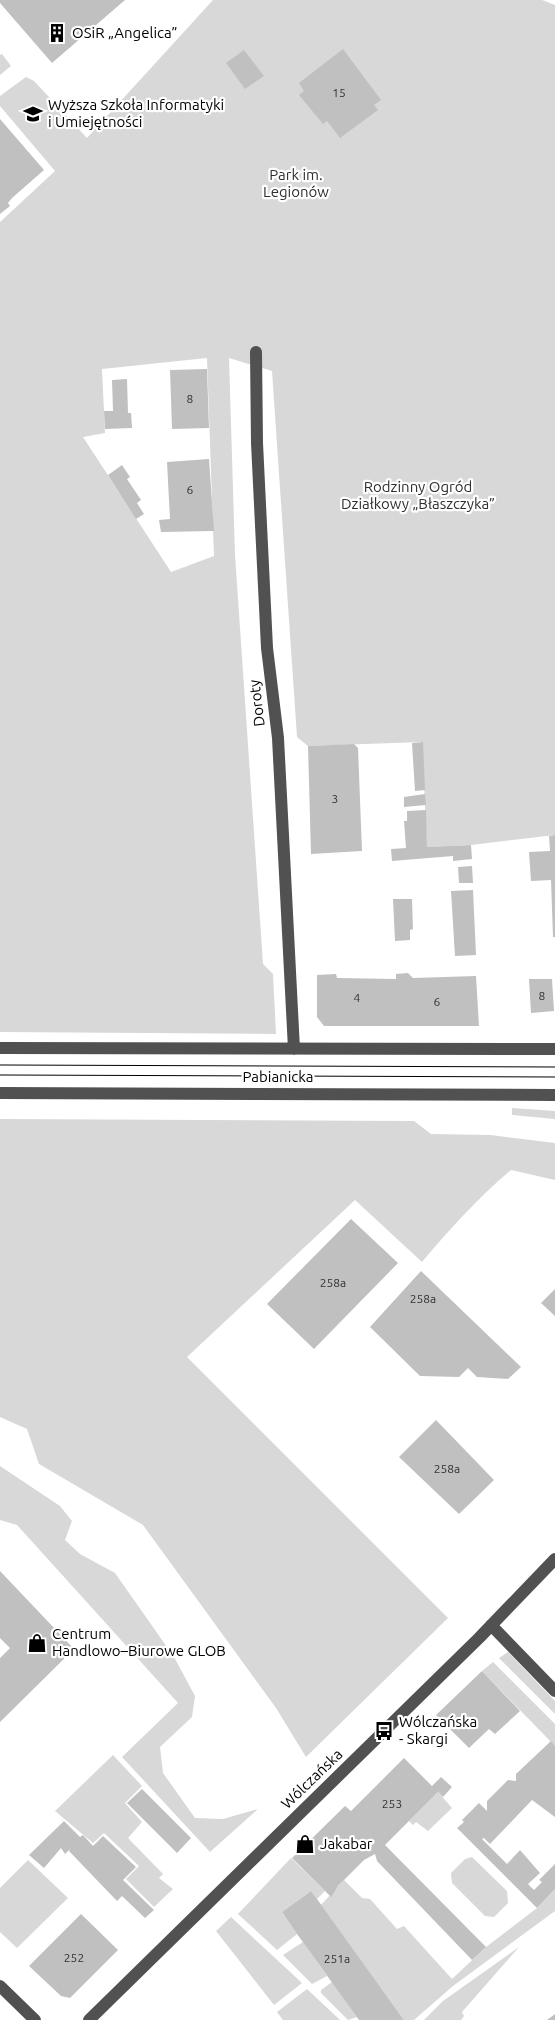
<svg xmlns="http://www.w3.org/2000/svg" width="555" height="2020" viewBox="0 0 555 2020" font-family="Ubuntu,sans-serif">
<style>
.green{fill:#d8d8d8;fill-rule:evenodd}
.building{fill:#c0c0c0}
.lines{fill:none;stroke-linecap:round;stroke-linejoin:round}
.minor{stroke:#515151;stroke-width:12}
.tram{stroke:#000;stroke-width:1}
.labels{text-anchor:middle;stroke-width:4.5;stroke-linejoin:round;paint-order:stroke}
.number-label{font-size:12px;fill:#303030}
.poi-label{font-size:15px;fill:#000;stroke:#fff;text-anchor:start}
.park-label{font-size:15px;fill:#2f2f2f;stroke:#fff}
.street-label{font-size:15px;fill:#000;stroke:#fff}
</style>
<rect width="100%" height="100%" fill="#fff"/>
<path class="green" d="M213,0H542L555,5V835L471,845L427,847L422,742L308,746L297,737L272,371L229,358L235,555L263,964L273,974L276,1034L0,1032V222L55,171L0,106V96L26,77L34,81L87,138ZM207,358L214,556L171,572L83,437L105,433L102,369Z
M2,54L11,66L0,75V55Z
M512,1108L555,1111V1119L512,1115Z
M0,1119L414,1121L431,1134L491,1135L555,1143V1180L511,1170C478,1198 450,1229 422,1262L355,1200L187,1357L448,1618L306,1757L276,1708L143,1525L39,1464L27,1429L0,1417Z
M0,1466L60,1506L72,1521L65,1540L80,1554L115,1573L174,1657L195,1696L192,1717L160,1747L163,1773L195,1818L223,1819L258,1809L210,1852L122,1757L178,1703L17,1525L0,1520Z
M508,1652L555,1701V1714L499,1658Z
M493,1662L555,1724V1746L482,1671Z
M113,1755L142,1786L125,1803L142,1822L128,1838L163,1874L159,1878L173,1889L154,1907L126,1879L139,1866L104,1833L93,1843L55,1811Z
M438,1792L452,1808L428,1831L416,1822L413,1825L409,1821Z
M472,1857L507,1891L508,1903L494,1917L485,1916L452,1883L451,1873L465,1859Z
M291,1858L325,1891L317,1899L311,1891L282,1912L297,1934L277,1950L238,1914Z
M28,1860L68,1898L17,1948L0,1932V1888Z
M344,1880L362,1898L370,1899L397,1929L404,1926L452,1979L486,1947L537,1908L555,1889V1911L453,1986L414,2020H404L321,1905Z
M231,1917L302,1983L274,2005L216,1931Z
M303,1942L327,1976L312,1984L283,1955Z
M519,1947L462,2012L464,2016L461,2020H424L443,2001Z
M332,1982L357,2017L348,2020L321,1993V1990Z
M307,1989L340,2020H283L277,2012Z"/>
<path class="building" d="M0,0H125L52,63L0,3Z
M343,49L381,100L374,105L378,110L340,138L327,121L323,124L299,95L304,91L299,83Z
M244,50L264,76L245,89L226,63Z
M0,119L44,170L12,198L8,203L10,206L0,214Z
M207,369L209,428L172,429L170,370Z
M127,379L128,413H131L132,428L105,429L104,411H113L112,380Z
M209,459L214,531L161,532L159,520L170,519L167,462Z
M122,465L130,477L127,479L141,500L137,503L144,514L136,519L108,475Z
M423,742L425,790L415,791L412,743Z
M354,744L358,748L362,851L311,854L308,746Z
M425,794L426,805L404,807V797Z
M426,810L427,847L471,845L472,859L453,861V856L392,861L391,849L406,848L404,821H407V811Z
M555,835V937H553L551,880L531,881L529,852L550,851L549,836Z
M472,866L473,883H459L458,867Z
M473,890L476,955L455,956L451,891Z
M393,899H412L413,929L410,930V940L395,941Z
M408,973L413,978L476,976L479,1026H324L317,1017V975L336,974L337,978L396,979V974Z
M529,979H552L554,1011L531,1013Z
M351,1219L398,1263L314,1349L267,1304Z
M421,1271L521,1367L508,1379L477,1377L468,1368L459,1377L420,1376L370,1327Z
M555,1289V1316L541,1303Z
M436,1420L494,1480L459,1514L399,1457Z
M0,1571L74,1649L0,1722V1658L10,1648L0,1638Z
M482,1671L520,1711L495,1734L489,1729L469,1748L436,1715Z
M551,1741L555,1746V1817L532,1800L490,1844L484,1838L482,1839L507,1864L520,1850L540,1873L528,1884L534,1890L542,1882L539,1880L555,1864V1889L537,1908L457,1828L464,1822L462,1820L479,1803L487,1811V1801L508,1780L516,1781V1774Z
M404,1758L432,1786L441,1777L452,1787L443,1797L438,1792L385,1845L486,1947L472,1960L377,1861L375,1854L364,1860L338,1886L331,1897L292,1858L345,1806L351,1811Z
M142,1789L191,1838L177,1853L127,1803Z
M64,1821L80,1837L83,1835L93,1846L103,1836L136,1867L123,1880L154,1910L145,1918L122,1896L117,1901L69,1851L70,1849L65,1854L61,1848L44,1868L29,1855Z
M311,1891L317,1899L404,2020H359L297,1934L282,1912Z
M81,1914L118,1950L70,1998L61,1996L29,1966Z
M555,2014V2020H547Z"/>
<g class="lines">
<path class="minor" d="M256,352L257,443L267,648L278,738L294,1049
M0,1048L555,1049
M0,1093L555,1095
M491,1625L555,1691
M0,1986L35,2020
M89,2020L479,1638L555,1559"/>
<path class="tram" d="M0,1065L555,1067
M0,1075L555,1077"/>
</g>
<defs>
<g id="building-bare" transform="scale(1.5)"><path d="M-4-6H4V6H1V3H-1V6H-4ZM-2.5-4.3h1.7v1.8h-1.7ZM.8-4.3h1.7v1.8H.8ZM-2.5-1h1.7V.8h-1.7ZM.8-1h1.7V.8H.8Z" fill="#000" stroke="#fff" stroke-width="2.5" paint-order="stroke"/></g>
<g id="university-bare" transform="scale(1.5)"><path d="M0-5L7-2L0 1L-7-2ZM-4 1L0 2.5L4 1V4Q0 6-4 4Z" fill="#000" stroke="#fff" stroke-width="2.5" paint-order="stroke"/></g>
<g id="shop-bare" transform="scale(1.5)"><path d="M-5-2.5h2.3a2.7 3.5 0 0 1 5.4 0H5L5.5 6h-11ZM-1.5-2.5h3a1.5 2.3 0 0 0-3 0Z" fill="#000" stroke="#fff" stroke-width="2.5" paint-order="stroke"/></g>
<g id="bus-bare" transform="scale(1.5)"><path d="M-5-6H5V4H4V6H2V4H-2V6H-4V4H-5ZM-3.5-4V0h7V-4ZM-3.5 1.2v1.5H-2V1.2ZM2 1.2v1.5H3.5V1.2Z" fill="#000" stroke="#fff" stroke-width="2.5" paint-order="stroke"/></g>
</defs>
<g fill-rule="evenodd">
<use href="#building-bare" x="57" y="33"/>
<use href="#university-bare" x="33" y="114"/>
<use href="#shop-bare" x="37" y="1643"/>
<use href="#bus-bare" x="384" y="1731"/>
<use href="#shop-bare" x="305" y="1844"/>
</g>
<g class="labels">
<g class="number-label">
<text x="339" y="97">15</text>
<text x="190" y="403">8</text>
<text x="190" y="494">6</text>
<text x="335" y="803">3</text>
<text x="542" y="1000">8</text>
<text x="357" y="1002">4</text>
<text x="437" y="1006">6</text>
<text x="333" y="1287">258a</text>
<text x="423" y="1303">258a</text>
<text x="447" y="1473">258a</text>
<text x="392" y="1808">253</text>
<text x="74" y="1962">252</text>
<text x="337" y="1963">251a</text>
</g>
<g class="poi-label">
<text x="72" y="38">OSiR „Angelica”</text>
<text x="48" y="110">Wyższa Szkoła Informatyki<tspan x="48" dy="17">i Umiejętności</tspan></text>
<text x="52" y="1639">Centrum<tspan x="52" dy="17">Handlowo–Biurowe GLOB</tspan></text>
<text x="399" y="1727">Wólczańska<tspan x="399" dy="17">- Skargi</tspan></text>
<text x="320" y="1849">Jakabar</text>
</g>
<g class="park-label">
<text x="296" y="180">Park im.<tspan x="296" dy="17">Legionów</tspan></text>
<text x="418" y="492">Rodzinny Ogród<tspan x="418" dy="17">Działkowy „Błaszczyka”</tspan></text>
</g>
<g class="street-label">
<text transform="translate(257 703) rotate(-97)" y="5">Doroty</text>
<text x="278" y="1082">Pabianicka</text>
<text transform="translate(312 1779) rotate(-44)" y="5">Wólczańska</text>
</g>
</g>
</svg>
